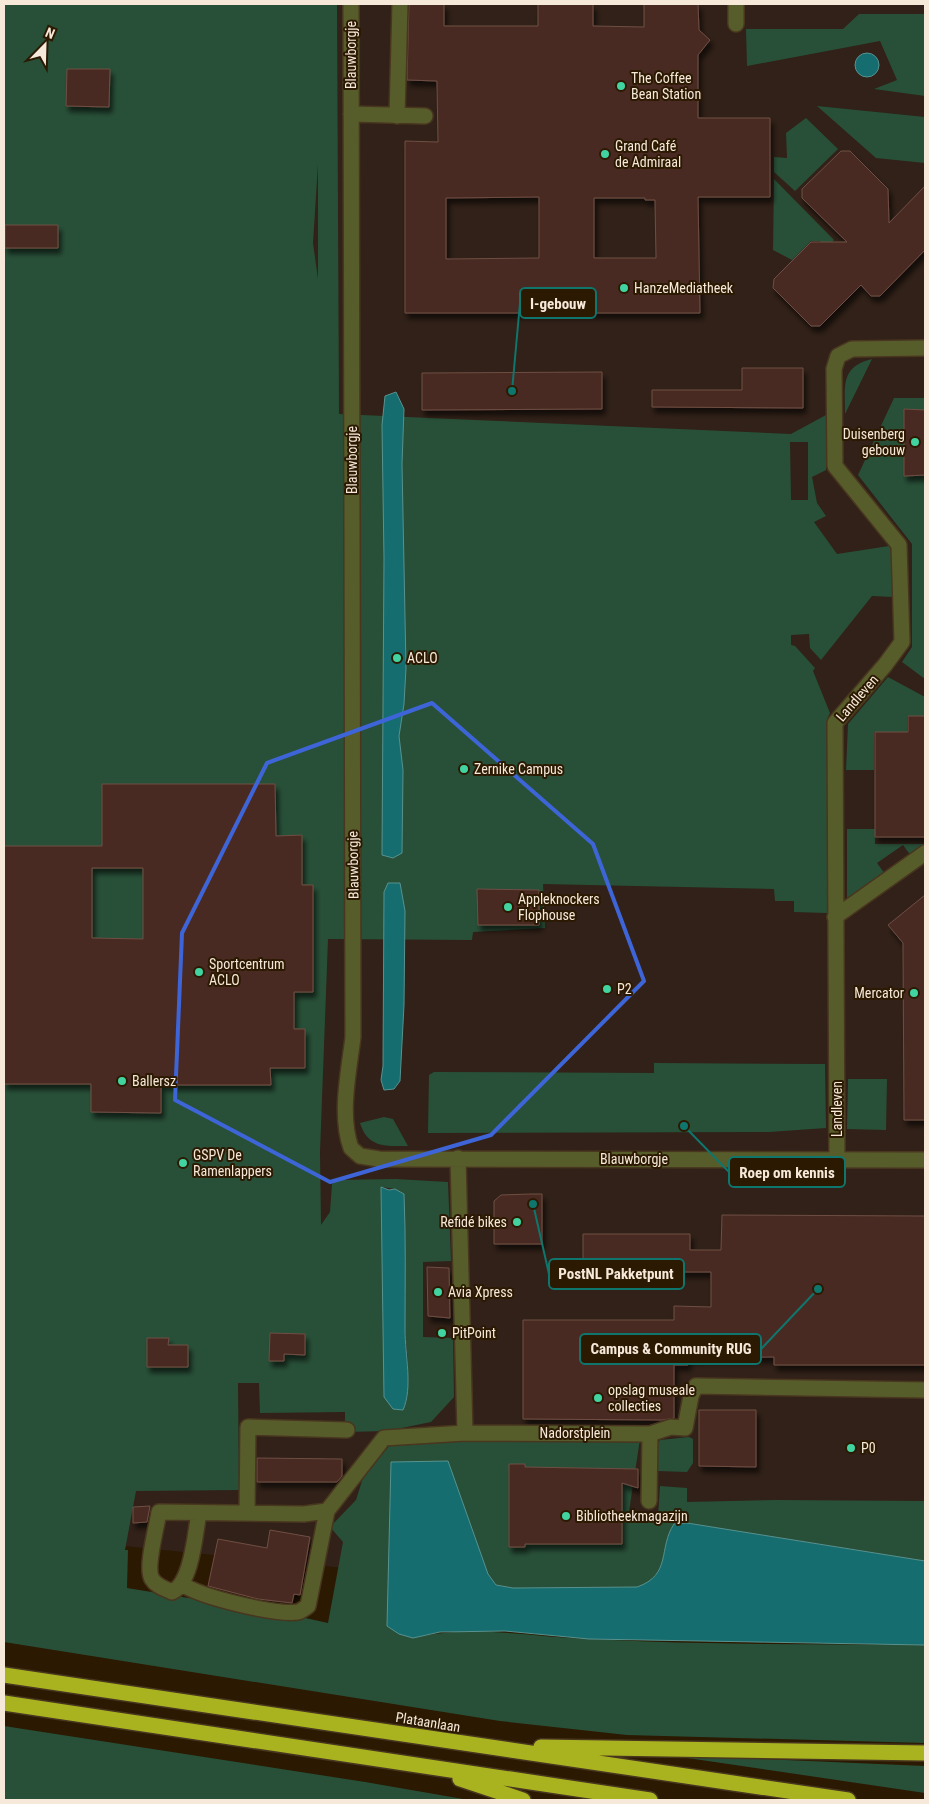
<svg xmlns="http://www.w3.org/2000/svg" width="929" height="1804" viewBox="0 0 929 1804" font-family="'Roboto Condensed',sans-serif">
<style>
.education{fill:#312118}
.green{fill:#285038;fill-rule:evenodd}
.water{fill:#156d6f;stroke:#58928f}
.building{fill:#492b22;stroke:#6f4e44;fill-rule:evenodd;filter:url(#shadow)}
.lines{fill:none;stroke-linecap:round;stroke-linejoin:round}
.minor-casing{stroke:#48361f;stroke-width:18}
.highway-casing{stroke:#48361f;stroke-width:18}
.minor{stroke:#575c2b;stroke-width:15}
.highway{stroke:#a9b320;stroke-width:15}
.marked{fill:none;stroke:#3e65d8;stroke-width:4;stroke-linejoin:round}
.poi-dot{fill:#42d4a0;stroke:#2c1901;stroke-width:2}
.labels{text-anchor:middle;stroke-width:4;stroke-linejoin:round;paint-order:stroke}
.street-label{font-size:14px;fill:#f6e9da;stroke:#2c1901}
.poi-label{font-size:14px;fill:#f6e9da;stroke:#2c1901;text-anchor:start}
.leader{fill:none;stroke:#0f766e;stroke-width:2}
.callout-dot{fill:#0f766e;stroke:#2c1901;stroke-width:2}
.callout{fill:#2c1901;stroke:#0f766e;stroke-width:2}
.callout-label{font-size:15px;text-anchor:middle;font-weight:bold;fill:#f6e9da}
</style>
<defs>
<filter id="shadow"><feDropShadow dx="3" dy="5.5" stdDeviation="2.5" flood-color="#0009"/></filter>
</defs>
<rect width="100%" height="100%" fill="#2c1901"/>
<path class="education" d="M4,4H925V1626L4,1534Z"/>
<path class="green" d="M4,4H337L339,414L791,434L826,415V470L812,477L817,503L826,516L814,522L837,554L889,546L893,552V597L872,596L821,660L810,648L809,634L791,635V645L795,646L815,668L813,671L830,713L827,719V913L794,912V901H775L774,889L543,884L545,928L473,932L472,940L328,939L320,1152L321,1225L330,1212L332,1184L336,1180L396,1179L448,1182L451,1261L423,1262V1337L453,1338L454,1397L431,1422L387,1431L345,1432V1412L260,1413L259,1383H238L239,1490L136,1491L125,1550H128L127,1588L287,1614L328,1623L343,1542L330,1527L356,1500L366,1468L376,1461L390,1445L461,1441L640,1439L628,1518L658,1517L660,1486L687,1488V1502L776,1500L925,1501V1561L687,1523L674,1524C658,1548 672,1575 637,1587L513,1588L496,1585L488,1574L413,1638C473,1624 531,1637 591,1639C702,1645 814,1644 925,1645V1743L627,1735L500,1721L4,1642ZM318,164V279L313,243ZM790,442H808V500H791ZM382,1187L395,1189L404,1194L405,1332L408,1363L406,1404Z
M859,14H925V96L874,89L897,80L880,41L747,66L746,29H843Z
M817,106L925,117V163L876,158Z
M806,118L838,149L795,191L774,172V157L787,158L786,133Z
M774,179L834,240L827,247L820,241H811L792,260L773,250Z
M872,359L845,414C845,386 840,367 872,359Z
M894,398H925V410H904V476L925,475V679L902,662L912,647V544L858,475Z
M888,677L925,697V716H907V732H874V770H846L848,724Z
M924,809L925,845L911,856L903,845L877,863L885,874L847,899V829H875V844H924Z
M654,1063L825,1064L826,1128L769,1132L428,1133L429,1075L434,1072L654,1073Z
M848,1079H887L886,1130L847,1129Z
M384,1117L393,1119L408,1146C385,1146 368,1148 360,1123Z
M689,1437L693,1439V1463L687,1472L658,1471V1443L660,1440Z
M4,1726L365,1782L469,1800H4Z
M667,1755L925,1766V1793Z"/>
<path class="water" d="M855 65a12 12 0 1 1 24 0a12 12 0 1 1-24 0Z
M396,392L404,409L402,464L406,668L404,704L399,736L403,770L402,853L393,858L382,855L384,559L382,425L385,396Z
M388,883H400L405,911L404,1005L400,1081L394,1089L384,1090L381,1080L383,1066L384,892Z
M381,1187L389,1190L395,1189L404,1194C406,1239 405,1284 405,1330C405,1354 413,1388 403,1410L393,1409L384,1397Z
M448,1461L488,1574L496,1585L513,1588L637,1587C672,1575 658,1548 674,1524L687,1523L925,1561V1645L589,1639L505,1631L440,1632L413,1638L399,1634L387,1626L391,1462Z"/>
<path class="building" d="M409,4H444V26H538V4H593V26L644,27V4H698L699,30L710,40L698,55V118H770V197H698L700,313H405V141L438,142L437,81L407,80ZM539,197V258L446,259V198ZM594,198H645V200H655L656,258H594Z
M67,69H110L109,107L66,106Z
M841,151H850L888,189L889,223L925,186V250L880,296H871L861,285L820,326H811L773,288L774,279L811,242H847L802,198V189Z
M5,225H58V248H5Z
M742,368H803V408L652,407V390H742Z
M602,372V409L422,410V373Z
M904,409L925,410V475L904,476Z
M908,716H925V837H875V732H908Z
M102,784H275L276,836L302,835V885H313V992H294V1029H305V1068H270L271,1085H161V1113L91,1112V1084H4V846H102ZM92,868H143V939L92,938Z
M477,889L539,890V925H478Z
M925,895V1120H904L903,943L888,925Z
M530,1194H542V1244H494V1201L501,1195Z
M722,1215L925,1216V1365H774V1357L688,1358V1365H674V1418L663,1420L523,1419V1320H674V1306L711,1307V1272H583V1234H690V1250H721Z
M427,1267L449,1268L450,1318L428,1316Z
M270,1333L305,1334V1355L284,1354V1361H269Z
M147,1338H169L168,1345H188V1367H147Z
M699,1410H756V1467L699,1466Z
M257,1458L342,1459V1476L337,1482H257Z
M509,1464H525V1467L638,1469V1488L622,1483V1544H525V1547H509Z
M150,1506L147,1522L133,1523V1507Z
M270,1530L310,1537L300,1595L294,1594L292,1603L258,1599L208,1586L218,1539L267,1548Z"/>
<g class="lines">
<g class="minor-casing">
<path id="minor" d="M351,4L353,1037C349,1071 339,1115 351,1148L360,1156L379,1159L925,1160
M736,24V4
M351,114L425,116
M397,116L400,4
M835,917L925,853
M458,1158L465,1433L650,1434L671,1427L685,1428L691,1396L696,1386L925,1390
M837,1159L835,723L885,665L902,642L899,545L835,466L834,369L838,356L852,349L925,348
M649,1501L650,1434
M199,1513C195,1533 192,1583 172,1592C164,1588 157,1587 152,1579C145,1568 157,1526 159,1512L304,1514L327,1511L384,1438L465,1433
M247,1513L248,1427L347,1430
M182,1584C200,1597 275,1615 298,1612C301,1611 305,1608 308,1606L327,1511"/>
</g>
<g class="highway-casing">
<path id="highway" d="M4,1675L848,1800
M4,1703L650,1800
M541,1747L925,1753
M460,1779L523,1800"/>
</g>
<use href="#minor" class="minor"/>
<use href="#highway" class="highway"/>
</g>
<path class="marked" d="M432,703L593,844L644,981L491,1135L330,1182L175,1100L182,933L267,763Z"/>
<g class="poi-dot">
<circle cx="621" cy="86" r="5"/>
<circle cx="605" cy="154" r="5"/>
<circle cx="624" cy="288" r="5"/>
<circle cx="915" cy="442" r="5"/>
<circle cx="397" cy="658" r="5"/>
<circle cx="464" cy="769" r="5"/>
<circle cx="508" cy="907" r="5"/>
<circle cx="199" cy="972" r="5"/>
<circle cx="607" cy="989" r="5"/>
<circle cx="914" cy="993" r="5"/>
<circle cx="122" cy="1081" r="5"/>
<circle cx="183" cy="1163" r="5"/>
<circle cx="517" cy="1222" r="5"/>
<circle cx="438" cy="1292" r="5"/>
<circle cx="442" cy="1333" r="5"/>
<circle cx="598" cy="1398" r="5"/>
<circle cx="851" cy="1448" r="5"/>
<circle cx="566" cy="1516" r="5"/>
</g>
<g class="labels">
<g class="street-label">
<text transform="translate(351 55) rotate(-90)" y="5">Blauwborgje</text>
<text transform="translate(352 460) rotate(-90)" y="5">Blauwborgje</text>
<text transform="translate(857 698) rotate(-49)" y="5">Landleven</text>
<text transform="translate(353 865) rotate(-91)" y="5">Blauwborgje</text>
<text transform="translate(837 1109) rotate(-90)" y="5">Landleven</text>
<text x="634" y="1164">Blauwborgje</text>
<text x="575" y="1438">Nadorstplein</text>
<text transform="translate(428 1722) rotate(9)" y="5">Plataanlaan</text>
</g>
<g class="poi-label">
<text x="631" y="83">The Coffee<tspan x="631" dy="16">Bean Station</tspan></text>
<text x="615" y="151">Grand Café<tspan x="615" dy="16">de Admiraal</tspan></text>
<text x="634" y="293">HanzeMediatheek</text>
<text x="905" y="439" text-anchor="end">Duisenberg<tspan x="905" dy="16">gebouw</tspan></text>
<text x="407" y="663">ACLO</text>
<text x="474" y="774">Zernike Campus</text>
<text x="518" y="904">Appleknockers<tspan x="518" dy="16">Flophouse</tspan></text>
<text x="209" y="969">Sportcentrum<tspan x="209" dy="16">ACLO</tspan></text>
<text x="617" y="994">P2</text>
<text x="904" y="998" text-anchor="end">Mercator</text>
<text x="132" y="1086">Ballersz</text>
<text x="193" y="1160">GSPV De<tspan x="193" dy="16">Ramenlappers</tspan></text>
<text x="507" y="1227" text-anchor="end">Refidé bikes</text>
<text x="448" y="1297">Avia Xpress</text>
<text x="452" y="1338">PitPoint</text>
<text x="608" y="1395">opslag museale<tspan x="608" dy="16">collecties</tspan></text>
<text x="861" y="1453">P0</text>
<text x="576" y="1521">Bibliotheekmagazijn</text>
</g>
</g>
<path class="leader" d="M512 391L520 303M684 1126L729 1172M533 1204L549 1274M818 1289L761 1349"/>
<g class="callout-dot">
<circle cx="512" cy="391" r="5"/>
<circle cx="684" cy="1126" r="5"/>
<circle cx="533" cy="1204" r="5"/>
<circle cx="818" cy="1289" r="5"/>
</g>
<g class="callout">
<rect x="520" y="288" width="76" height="30" rx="5"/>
<rect x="729" y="1157" width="116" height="30" rx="5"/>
<rect x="549" y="1259" width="135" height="30" rx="5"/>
<rect x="580" y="1334" width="181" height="30" rx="5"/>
</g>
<g class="callout-label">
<text x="558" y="309">I-gebouw</text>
<text x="787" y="1178">Roep om kennis</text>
<text x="616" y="1279">PostNL Pakketpunt</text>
<text x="671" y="1354">Campus &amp; Community RUG</text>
</g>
<rect width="929" height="1804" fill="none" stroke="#f6e9da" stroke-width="10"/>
<g transform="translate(45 45) rotate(23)" stroke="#2c1901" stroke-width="4" paint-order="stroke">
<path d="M0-4L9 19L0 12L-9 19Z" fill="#f6e9da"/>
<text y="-8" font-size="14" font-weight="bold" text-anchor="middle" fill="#f6e9da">N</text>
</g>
</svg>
